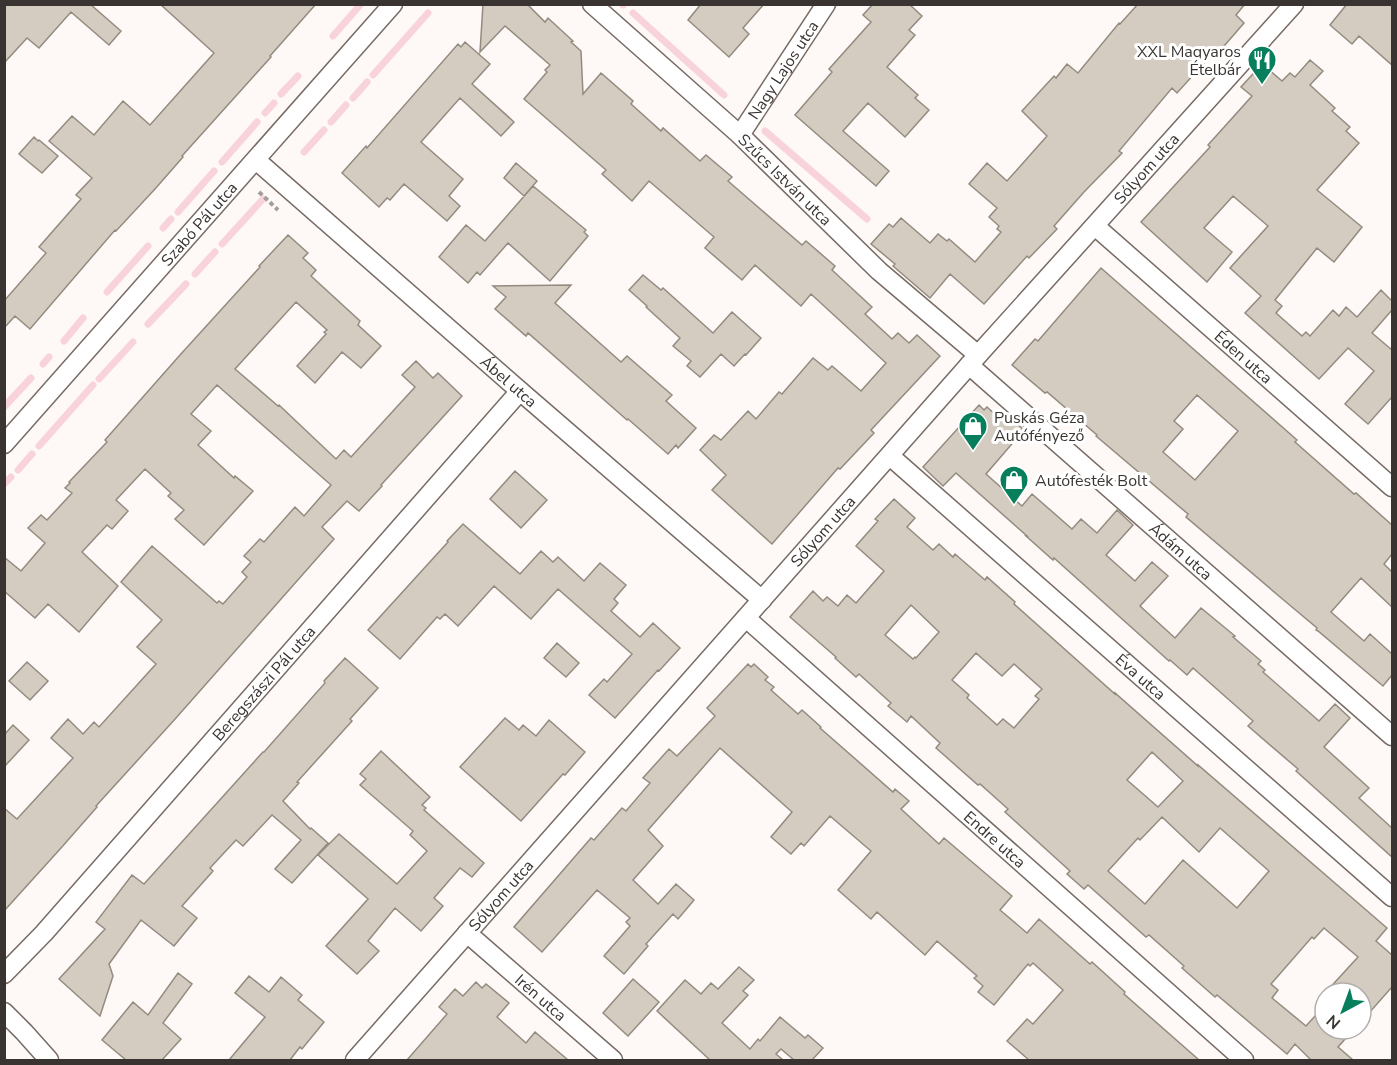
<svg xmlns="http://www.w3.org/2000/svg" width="1397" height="1065" viewBox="0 0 1397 1065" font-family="'Nunito Sans',sans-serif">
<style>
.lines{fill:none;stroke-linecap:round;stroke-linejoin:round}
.stream{stroke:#f8d3db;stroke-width:7}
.building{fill:#d5ccc1;stroke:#938b80;stroke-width:1.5;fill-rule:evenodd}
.street-casing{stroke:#776b64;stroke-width:21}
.path{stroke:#a39e9b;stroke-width:4;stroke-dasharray:4.5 3;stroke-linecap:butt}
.street{stroke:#fff;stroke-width:18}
.labels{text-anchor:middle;stroke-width:6;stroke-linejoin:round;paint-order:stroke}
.poi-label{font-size:16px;fill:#393431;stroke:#fff;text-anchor:start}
.street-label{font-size:16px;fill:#393431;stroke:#fff}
</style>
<rect width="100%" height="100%" fill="#fef9f6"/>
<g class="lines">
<path class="stream" d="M623,4V5
M633,13L724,95
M333,36L361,4
M373,75L428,13
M281,94L298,76
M353,98L367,82
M265,113L274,103
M331,122L346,105
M765,131L867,219
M304,152L324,130
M222,162L257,122
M178,212L214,171
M163,228L171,219
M222,244L263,199
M195,274L215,252
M107,292L148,246
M148,324L186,284
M64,341L83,318
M43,364L49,357
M99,379L133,342
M4,407L31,378
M39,446L93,385
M18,470L32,454
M4,484L11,477"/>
</g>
<path class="building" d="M4,4H90L121,31L109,45L71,12L39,48L27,38L4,63Z
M160,4H316L270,56L271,57L182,156L183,157L155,189L116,231L115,230L30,329L15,316L4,328V301L46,253L39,247L81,199L76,195L92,178L49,141L72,116L94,135L123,101L150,125L214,53Z
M483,4H527L545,22L548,18L573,41L571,42L581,51L583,94L601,73L633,101L631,104L661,131L663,128L700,161L706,155L732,177L728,181L802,245L806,241L835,266L832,270L872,307L865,314L892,339L898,333L909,343L917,335L940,356L871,430L874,433L840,469L838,468L772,544L712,490L726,475L700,450L714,435L721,440L748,411L756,419L779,392L782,394L813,358L828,370L832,366L861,391L886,363L811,294L801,306L755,265L742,280L705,248L714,237L649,181L632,201L602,174L606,170L524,99L547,72L545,70L550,65L505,26L480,52Z
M701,4H764L743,28L749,34L729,57L688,20Z
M873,4H909L922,16L909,30L915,35L887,67L918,95L915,98L929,110L905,137L868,103L843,131L889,171L876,186L795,115L832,72L829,69L871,22L863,15Z
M1138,4H1245L1236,15L1244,23L1218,53L1215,51L1177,93L1172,88L1119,151L1122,153L1084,192L1054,226L1057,229L1029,258L1027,256L984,304L950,274L930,298L893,266L895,264L871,244L889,224L893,227L901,218L930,243L938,234L947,241L949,239L975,262L1001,232L997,229L999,226L989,217L997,208L969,184L987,163L1007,181L1047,136L1022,111L1054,76L1056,78L1067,64L1078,73L1119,23L1120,24Z
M1347,4H1392V65L1359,36L1352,44L1330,25Z
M465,42L490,64L472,84L514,122L501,136L460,98L421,142L463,179L449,196L460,206L447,221L404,184L390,200L387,198L379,207L342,173L366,146L367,148L458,44L461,47Z
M1310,60L1323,71L1310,85L1335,108L1332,111L1350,127L1346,131L1359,143L1317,190L1362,227L1334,262L1317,248L1275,300L1282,306L1276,313L1302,336L1306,332L1310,336L1333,310L1339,316L1346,307L1357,317L1381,290L1392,301V310L1372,333L1392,350V397L1368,424L1345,404L1374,371L1348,348L1319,379L1245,313L1261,296L1230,268L1268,226L1233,196L1204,228L1232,252L1207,282L1141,222L1210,147L1208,145L1252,96L1241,87L1262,64L1282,81L1290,73L1295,77Z
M34,137L38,141L39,140L58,156L42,173L19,154Z
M516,163L537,181L524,196L504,178Z
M533,186L586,230L584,232L588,236L550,281L508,243L480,275L477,272L468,283L439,257L466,225L485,241Z
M288,235L308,253L303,258L316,270L311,276L360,321L358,325L381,346L361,368L342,352L315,383L297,366L326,334L324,332L327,330L296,302L235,369L278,406L279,405L336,459L344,450L351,457L415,387L402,375L416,361L433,378L438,373L462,396L381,485L382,486L359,511L347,501L322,527L334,539L176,718L96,806L97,807L61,848L4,911V808L17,819L73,758L51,738L68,719L83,734L94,722L99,727L156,664L137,647L162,620L121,582L152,546L217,603L219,601L223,604L247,577L242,572L251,562L244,556L260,539L264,542L295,507L304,516L331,485L217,385L191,414L211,431L198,445L234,478L235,476L253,491L204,545L175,519L184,510L168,496L171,493L145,469L116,500L128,511L112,529L107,525L82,552L118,586L79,632L48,604L35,618L4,591V557L21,571L45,543L28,528L41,515L47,520L72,493L65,488L70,483L69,482L107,442L105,440L180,355L260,267L259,266Z
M1101,268L1297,440L1295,442L1354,494L1356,493L1392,525V554L1384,564L1392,572V607L1361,578L1331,612L1364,641L1370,634L1392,654V675L1383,686L1318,631L1316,630L1317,628L1286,602L1186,517L1188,514L1096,436L1097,435L1047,392L1045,393L1012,365L1035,339L1038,341ZM1197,395L1238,431L1195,480L1163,452L1183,429L1174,421Z
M643,275L661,290L663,288L713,333L732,312L761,338L746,355L745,354L734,366L721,354L700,377L687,366L691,361L673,346L680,338L646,307L647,306L629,290Z
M571,285L555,303L621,362L627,356L672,395L666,401L696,428L678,448L676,445L668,454L628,419L627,420L528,333L526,336L495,309L506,297L493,286Z
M979,405L984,410L987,407L998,417L1003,411L1024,430L986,474L1022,506L1032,494L1072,529L1081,519L1097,533L1117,510L1133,525L1106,555L1135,581L1152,562L1168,576L1140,606L1175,638L1201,608L1235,636L1233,637L1261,661L1258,664L1265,670L1263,672L1319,721L1335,704L1350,718L1324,747L1369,788L1359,798L1392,828V857L1296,771L1298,769L1248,726L1253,721L1193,668L1187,675L1170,660L1169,661L1054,558L1053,560L1026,536H1027L956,473L943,486L923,467Z
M515,471L547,500L521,528L490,499Z
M894,499L915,518L907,527L933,550L939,544L953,557L955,554L985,580L987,577L1015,602L1014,604L1115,694V693L1198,766V765L1387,928L1376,941L1392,955V987L1361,1022V993H1325L1358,957L1324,928L1314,939L1312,937L1271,984L1278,990L1272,998L1306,1026L1325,1005V1029H1354L1338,1047L1353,1060H1311L1295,1044L1287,1054L1217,995L1215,997L1182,968L1184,966L1149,935L1146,937L1088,885L1084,889L1067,874L1070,871L1005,812L1008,809L980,784L978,785L936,748L940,743L911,716L907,722L888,706L891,703L859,674L856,677L835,658L836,657L790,617L813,591L823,601L827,597L838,606L847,595L856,603L884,571L856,546L878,521L875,519ZM911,605L939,632L916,658L915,657L913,659L885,635ZM976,653L1002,676L1014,664L1042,689L1035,696L1039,699L1014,728L1003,719L997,725L967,698L969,695L952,680ZM1152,752L1183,781L1158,807L1127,780ZM1162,817L1199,852L1220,828L1269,871L1237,908L1183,860L1145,904L1108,871L1138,838L1140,840Z
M463,524L520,574L541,551L553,562L558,557L584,581L600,563L626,585L614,599L618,603L611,611L640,637L653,623L680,648L659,671L658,670L615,718L589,695L604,679L607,682L632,654L558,589L531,619L494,586L458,626L445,614L440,619L437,617L400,659L368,630L448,542L447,541Z
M557,643L579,663L566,677L544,658Z
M345,658L378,688L350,719L352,721L297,782L299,783L283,801L310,829L311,828L328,843L292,883L275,869L301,840L272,815L243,846L236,840L210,868L213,871L182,906L197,918L174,946L141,920L109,964L113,976L100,1016L59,979L105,929L96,922L132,875L144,884L263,752H264L325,683L324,681Z
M27,662L48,681L30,700L9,681Z
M748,664L751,667L754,664L768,677L765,680L774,687L771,690L798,714L802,710L821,727L820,728L893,792L895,789L909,801L901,809L939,844L944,838L1012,896L1000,910L1027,933L1039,919L1090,964L1092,962L1125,992L1124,994L1199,1060H1029L1007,1041L1027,1019L1033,1024L1063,990L1033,963L1030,966L1028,964L994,1005L978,992L983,986L974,978L977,976L937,941L925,955L877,912L871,919L838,890L871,851L830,816L804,846L801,843L791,854L771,837L792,812L720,748L648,830L663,846L633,880L658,904L676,884L694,900L678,919L673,914L646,944L648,946L624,974L604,956L630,926L626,922L630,918L597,890L542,952L521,933L514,927L591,838L594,840L622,808L626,811L650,783L643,778L669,749L677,756L715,716L707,708Z
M505,718L519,730L523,725L536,736L549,720L585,752L565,775L563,774L521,821L460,767Z
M13,725L29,740L4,767V735Z
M381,751L430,797L422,805L426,808L424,810L484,863L472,877L460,868L434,898L443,906L421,931L395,908L368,941L379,951L357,974L326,946L368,899L318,855L339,834L397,884L427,851L410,835L413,831L360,785L366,779L360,774Z
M739,967L754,980L743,991L748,995L722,1023L750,1049L758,1039L760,1041L780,1017L805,1038L808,1035L823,1048L812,1060H794L781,1049L776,1054L783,1060H710L657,1011L685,980L701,994L711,983L718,989Z
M178,973L192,984L163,1023L181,1039L162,1060H126L102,1040L133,1002L148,1015Z
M249,976L269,992L281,977L302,995L298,1000L324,1022L302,1049L300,1047L290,1060H229L265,1017L235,993Z
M633,979L659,1002L628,1036L603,1013Z
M476,982L482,988L486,984L509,1003L497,1017L526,1043L535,1032L568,1060H407L447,1014L439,1007L455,989L463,996Z"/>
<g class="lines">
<g class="street-casing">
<g id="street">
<path id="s1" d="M592,4L740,135L879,271L978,355"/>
<path id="s2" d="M740,135L826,4"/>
<path id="s3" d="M256,160L520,391L762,600"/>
<path id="s4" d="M1095,226L1392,487"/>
<path id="s5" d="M969,365L1392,736"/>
<path id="s6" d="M4,444L393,4"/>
<path id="s7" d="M890,456L1392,897"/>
<path id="s8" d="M746,618L1244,1060"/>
<path id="s9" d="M467,933L613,1060"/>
<path id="s10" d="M4,974L44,933L520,391"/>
<path d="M4,1012L24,1032L49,1060"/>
<path id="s11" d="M355,1060L978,355L1294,4"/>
</g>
</g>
<path class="path" d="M259,192L278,210"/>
<use href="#street" class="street"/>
</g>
<defs>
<g id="restaurant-pin" transform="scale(1.5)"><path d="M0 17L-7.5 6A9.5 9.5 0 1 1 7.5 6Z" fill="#077e5c" stroke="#fff"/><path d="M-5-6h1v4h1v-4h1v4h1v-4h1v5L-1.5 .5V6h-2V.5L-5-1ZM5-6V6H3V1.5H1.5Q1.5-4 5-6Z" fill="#fff"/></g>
<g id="shop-pin" transform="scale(1.5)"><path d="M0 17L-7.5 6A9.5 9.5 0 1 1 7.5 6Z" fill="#077e5c" stroke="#fff"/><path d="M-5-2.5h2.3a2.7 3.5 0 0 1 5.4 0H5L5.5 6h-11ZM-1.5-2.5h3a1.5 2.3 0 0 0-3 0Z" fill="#fff"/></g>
</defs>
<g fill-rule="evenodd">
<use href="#restaurant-pin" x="1262" y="60"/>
<use href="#shop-pin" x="973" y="426"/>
<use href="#shop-pin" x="1014" y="480"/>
</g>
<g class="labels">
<g class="poi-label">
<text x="1241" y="57" text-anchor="end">XXL Magyaros<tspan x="1241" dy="18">Ételbár</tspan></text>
<text x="994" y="423">Puskás Géza<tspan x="994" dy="18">Autófényező</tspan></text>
<text x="1035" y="486">Autófesték Bolt</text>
</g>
<g class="street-label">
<text dy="6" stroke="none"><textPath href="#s2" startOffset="78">Nagy Lajos utca</textPath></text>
<text dy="6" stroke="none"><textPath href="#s11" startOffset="1192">Sólyom utca</textPath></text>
<text dy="6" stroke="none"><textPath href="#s1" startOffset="261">Szűcs István utca</textPath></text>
<text dy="6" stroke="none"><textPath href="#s6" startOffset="294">Szabó Pál utca</textPath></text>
<text dy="6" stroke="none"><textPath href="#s4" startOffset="198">Éden utca</textPath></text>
<text dy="6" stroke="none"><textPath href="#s3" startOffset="336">Ábel utca</textPath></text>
<text dy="6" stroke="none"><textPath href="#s11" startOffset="706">Sólyom utca</textPath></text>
<text dy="6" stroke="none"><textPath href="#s5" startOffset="282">Ádám utca</textPath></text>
<text dy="6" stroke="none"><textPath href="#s7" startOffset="334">Éva utca</textPath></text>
<text dy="6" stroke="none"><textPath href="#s10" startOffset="390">Beregszászi Pál utca</textPath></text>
<text dy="6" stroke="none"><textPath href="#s8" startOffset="333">Endre utca</textPath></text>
<text dy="6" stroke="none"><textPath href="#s11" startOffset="220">Sólyom utca</textPath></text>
<text dy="6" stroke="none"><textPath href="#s9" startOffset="98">Irén utca</textPath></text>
</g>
</g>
<rect width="1397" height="1065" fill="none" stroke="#393431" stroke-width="12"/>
<g transform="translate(1343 1011) rotate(221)"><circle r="28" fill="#ffffff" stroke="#b0aead" stroke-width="1.5"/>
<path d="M0-4.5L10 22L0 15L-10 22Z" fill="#077e5c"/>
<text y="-9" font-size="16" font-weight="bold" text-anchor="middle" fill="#393431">N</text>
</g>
</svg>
